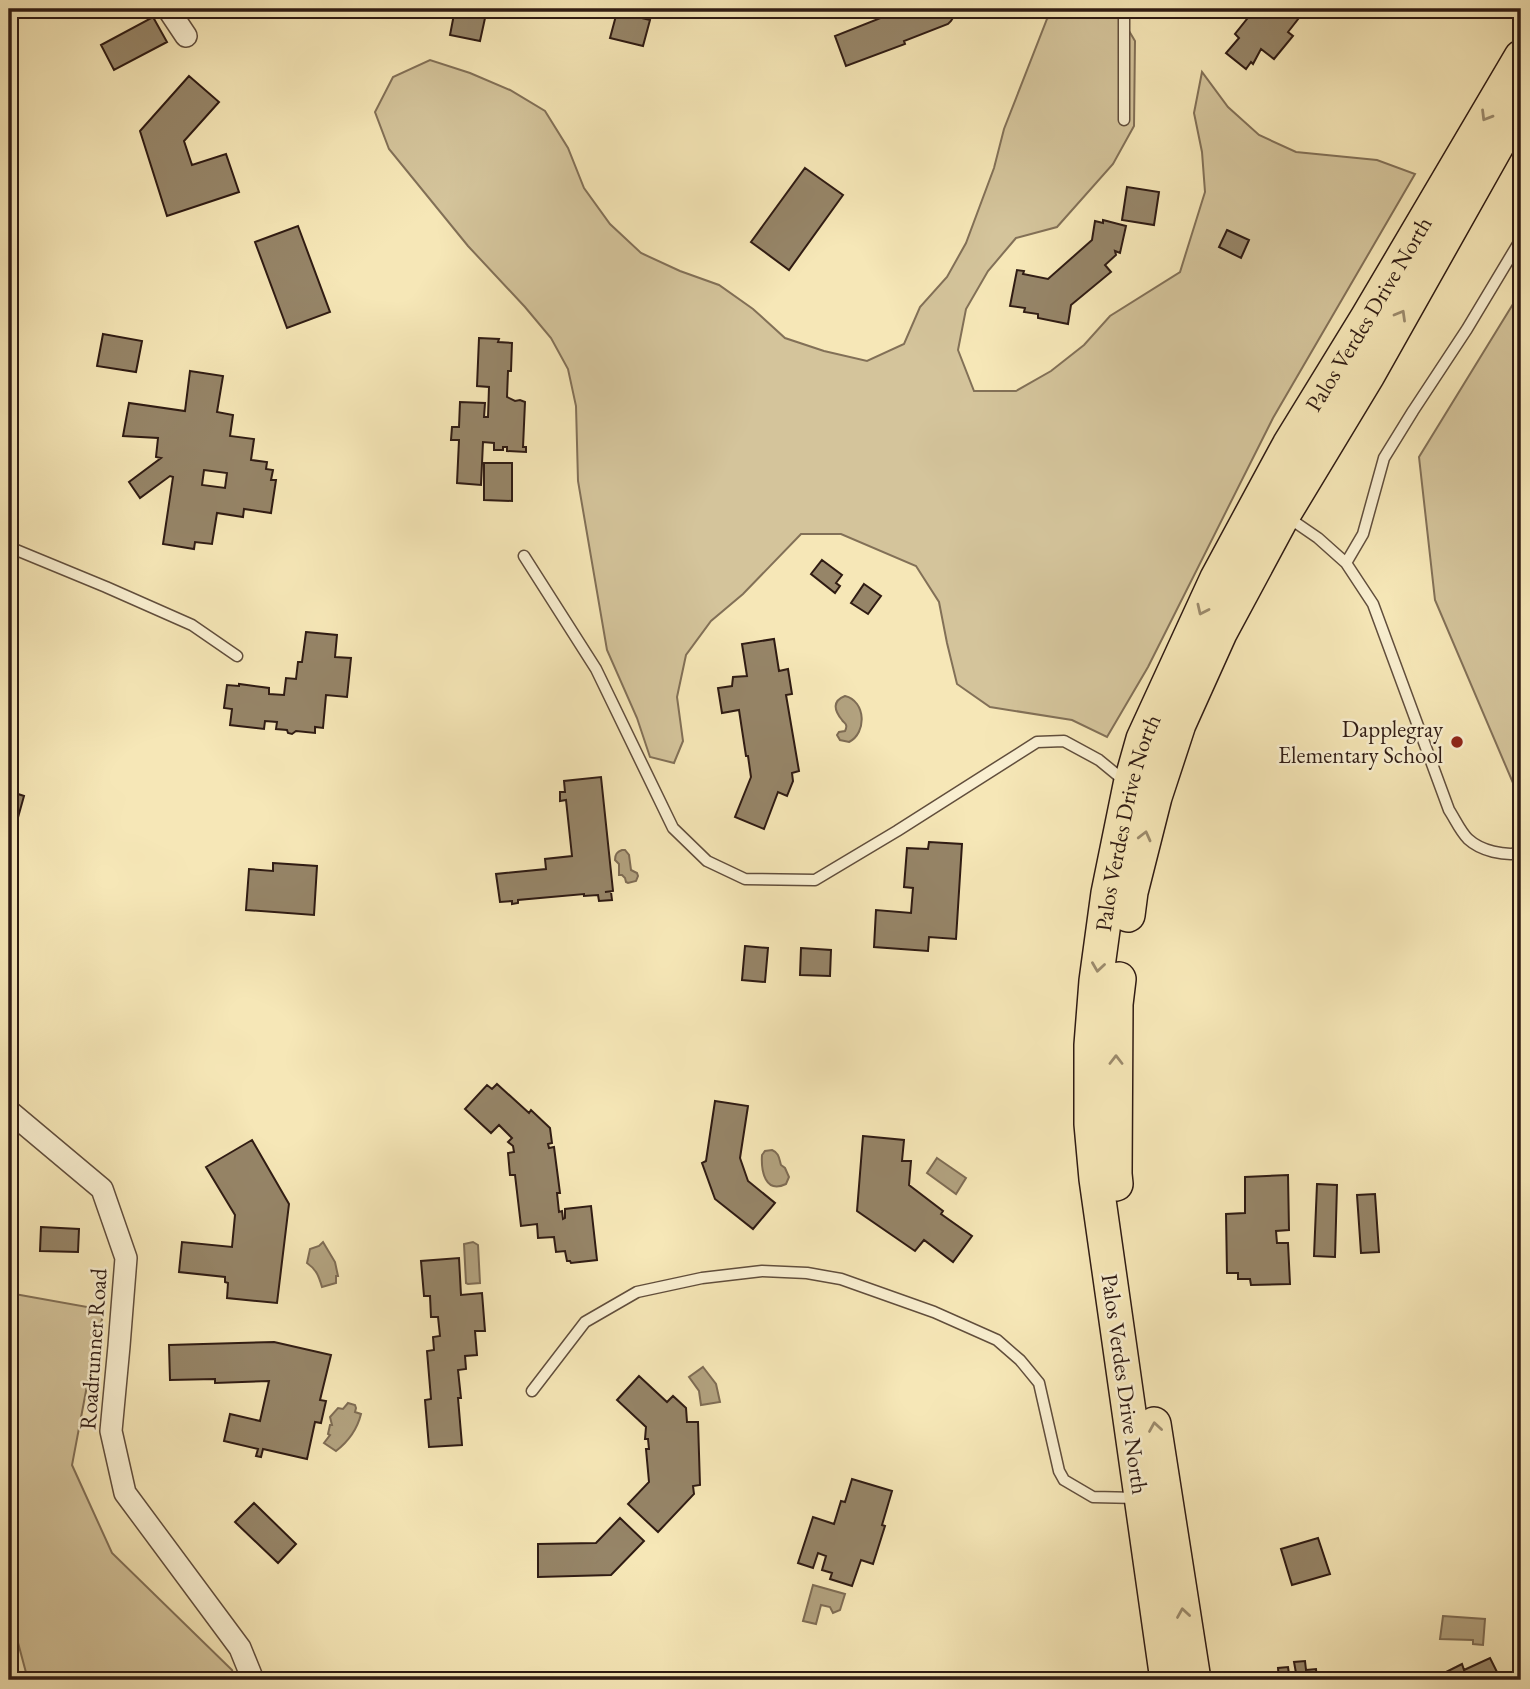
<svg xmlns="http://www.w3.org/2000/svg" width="1530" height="1689" viewBox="0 0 1530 1689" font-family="'EB Garamond',serif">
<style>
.green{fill:#d4c49b;stroke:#827057;stroke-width:2}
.water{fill:#b2a27f;stroke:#7e6c54;stroke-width:2}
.building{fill:#968568;stroke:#2f1b13;stroke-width:2;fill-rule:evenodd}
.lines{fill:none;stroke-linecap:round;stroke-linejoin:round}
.lane-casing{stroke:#614e3c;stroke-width:13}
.street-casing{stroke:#614e3c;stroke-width:24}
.primary-casing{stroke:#2f1b13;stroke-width:36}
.lane{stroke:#f9efd0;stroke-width:10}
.street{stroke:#f9efd0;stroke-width:21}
.primary{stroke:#f6e7b7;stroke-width:33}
.oneway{stroke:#9c8b6d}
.poi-dot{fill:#8f2418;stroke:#f9efd0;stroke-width:2.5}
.labels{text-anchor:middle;stroke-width:5;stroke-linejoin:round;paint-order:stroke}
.street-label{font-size:23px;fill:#2f1b13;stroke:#f9efd0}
.poi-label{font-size:23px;fill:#2f1b13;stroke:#f9efd0;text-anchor:end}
</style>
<rect width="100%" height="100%" fill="#f6e7b7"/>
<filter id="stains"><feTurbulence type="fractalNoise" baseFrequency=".00286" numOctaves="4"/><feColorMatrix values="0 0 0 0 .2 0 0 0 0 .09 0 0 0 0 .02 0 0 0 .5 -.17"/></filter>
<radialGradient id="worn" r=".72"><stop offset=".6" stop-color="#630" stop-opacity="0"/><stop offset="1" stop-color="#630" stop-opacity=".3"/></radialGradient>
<path class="green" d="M1062,9H1116L1135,41L1134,126L1113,164L1057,227L1016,238L988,271L966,309L958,350L974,391H1016L1051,371L1084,345L1110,316L1180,272L1205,192L1202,152L1194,113L1202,72L1228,107L1259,135L1296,152L1377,160L1415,174L1273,418L1148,667L1107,737L1072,720L990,707L957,684L947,643L939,602L916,566L841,534H801L743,594L711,621L686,655L677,697L683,741L674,763L650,757L637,718L607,650L578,481L576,406L568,369L551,338L525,307L468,246L389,149L375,112L393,77L430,60L470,73L510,90L545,111L568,148L584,188L610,224L641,253L680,271L719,285L753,309L785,338L824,351L867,361L904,344L920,307L947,277L966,243L994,168L1004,129L1047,19Z
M1521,291V782L1513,783L1435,600L1419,457Z
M9,1293L104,1310L86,1391L72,1465L112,1553L232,1670L235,1680H28L9,1609Z"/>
<path class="water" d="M845,696C866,701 867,733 849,742L840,740L837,735L839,732L845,731C846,729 847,727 846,725C846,723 843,722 842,720C834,710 832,701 845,696Z
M622,850H625L629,855L631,870L637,873L638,876L636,881L628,883L626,882L625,878L622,875H619V864L615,860C615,854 617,852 622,850Z
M772,1150C779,1153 779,1158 781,1165L785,1168L789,1177L786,1184C765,1194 761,1171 762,1155L765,1151Z
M937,1158L966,1178L956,1194L927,1173Z
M323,1242L335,1262L338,1276H336V1283L322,1287C319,1277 317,1270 307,1263L310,1249L319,1246Z
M473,1242L478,1245L480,1283L468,1284L466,1283L464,1244Z
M703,1367L716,1384L720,1402L701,1405L699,1391L689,1377Z
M348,1403L355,1405L356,1408L355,1412L361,1414C357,1430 349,1441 336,1451L324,1443L330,1435L328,1434L330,1425H332L330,1417L338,1408L343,1409Z
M813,1585L845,1594L840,1610L833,1613L830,1607L821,1605L816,1624L803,1621Z
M1443,1616L1485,1619L1483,1645L1473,1644V1640L1440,1639Z"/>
<path class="building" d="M455,9H487L480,41L450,35Z
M897,9H952L954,16L951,21L948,24L904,41L905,44L846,66L835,36L893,13L894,16L899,14Z
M1255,9H1304L1301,13L1302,14L1288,32L1293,36L1274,59L1261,49L1253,64L1251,62L1246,69L1226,53L1239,38L1235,34Z
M617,12L650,20L643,46L610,38Z
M153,17L167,42L114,70L101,45Z
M189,76L219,102L184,141L192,165L226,154L239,192L167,216L140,131Z
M805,168L843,195L789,270L751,242Z
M1127,187L1159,192L1154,225L1122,220Z
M1103,220L1126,226L1120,253L1115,251L1116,255L1105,265L1111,272L1071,305L1068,324L1038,318V314L1024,312L1025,308L1010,306L1017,270L1024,271L1023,274L1048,279L1092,240L1095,221L1103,223Z
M298,226L330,312L287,328L255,242Z
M1227,230L1249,240L1241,258L1219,247Z
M103,334L142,341L136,372L97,366Z
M479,338L499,339L498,342L512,343L511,371H508L507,397L515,401L520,400L525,402L523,447H526V452L507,451V447H503V450H494V443L483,442L481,485L457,483L459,440H451L452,427H459L460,402L485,403L484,417H488L489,387L477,386Z
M190,371L223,376L217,412L233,415L230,436L254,439L251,460L267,462L266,469L273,470L271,480H276L271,513L244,509L243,517L217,513L212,544L195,542L194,549L163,544L173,477L170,476L140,498L129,482L161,458L156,457L158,438L123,436L129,403L185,411ZM204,470L227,473L225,488L202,485Z
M484,463H512V501L484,500Z
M822,560L842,575L836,583L840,586L835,593L811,574Z
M864,584L881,596L868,614L851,603Z
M306,632L337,635L335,657L351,658L347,697L326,695L323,728L315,727V733L296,731L292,734L288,733L287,730L276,729L277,722L265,721L264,729L230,725L232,709L224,708L227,685L239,686V684L269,688V694L284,695L286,678L296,679L298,662H302Z
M774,639L779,671L788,669L792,694L786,695L799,771L792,773L793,781L787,796L778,792L764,829L735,817L751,777L748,756H746L739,710L722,713L718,688L732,686L733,677L747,676L742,644Z
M601,777L613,891L605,892H611L612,900L599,901L598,895L584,896V894L518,900V903L512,904V901L500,902L496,874L546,869L545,859L572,856L566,800L560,801V792H565L564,781Z
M9,791L24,796L12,839H10L9,842Z
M929,842L962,844L956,939L929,937L928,951L874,947L876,910L911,913L913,888L904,887L907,848L928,849Z
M273,863L317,866L314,915L246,910L249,869L273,871Z
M745,946L768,948L765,982L742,980Z
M801,948L831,950L830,976L800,975Z
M497,1084L529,1113L531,1110L550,1128L552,1143L548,1144L549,1148L554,1147L560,1193H557L559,1212L562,1211L563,1219L565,1218V1209L591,1206L597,1260L571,1263L570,1261H567L565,1251L556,1252L554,1237L538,1238L537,1224L521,1226L515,1175H510L508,1153L514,1152L513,1146L508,1142L512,1138L499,1125L491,1133L465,1109L487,1085L492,1089Z
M715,1101L748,1106L740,1158L748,1181L775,1203L753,1229L715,1199L702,1163L706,1161Z
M863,1136L904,1140L902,1161H911L909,1185L943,1211L941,1214L972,1236L953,1262L924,1240L915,1251L857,1211Z
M252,1140L289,1204L277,1303L227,1298L228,1283L225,1282V1277L179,1272L182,1242L232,1247L235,1215L206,1167Z
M1288,1175L1289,1230L1276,1231L1277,1243H1288L1290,1284L1251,1285L1250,1279H1238V1273H1227L1226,1214L1245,1213V1177Z
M1317,1184L1337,1185L1335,1257L1314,1256Z
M1375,1194L1379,1252L1361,1253L1357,1195Z
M41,1227L79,1229L78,1252L40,1251Z
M459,1258L461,1295L482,1293L485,1331H475L477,1355L465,1356L466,1369L458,1370L461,1398H458L462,1445L429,1447L425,1400L431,1399L427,1351L434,1350L433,1337L440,1336L438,1317H431L430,1296H424L421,1261Z
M274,1342L331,1355L320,1400L326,1401L321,1423L315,1422L307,1459L263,1449L261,1457L256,1456L258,1449L224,1441L230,1414L260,1421L269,1381L215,1383V1379L170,1380L169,1345Z
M639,1376L667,1402L673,1396L686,1408L687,1422H698L700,1485L693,1486L694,1494L658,1532L628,1504L649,1482L646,1449H649L648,1439H645L646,1427L617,1400Z
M852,1479L892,1491L882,1525L885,1526L873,1564L861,1560L852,1586L830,1579L832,1573L822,1570L826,1556L818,1553L813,1568L798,1563L813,1517L834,1524L841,1501L845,1502Z
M254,1503L296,1544L278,1563L235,1522Z
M620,1518L644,1541L611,1575L538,1577V1544L596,1543Z
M1318,1538L1330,1574L1292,1585L1281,1549Z
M1490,1658L1501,1680H1447L1444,1673L1462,1664L1464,1670Z
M1305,1661L1306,1670L1316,1669L1317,1680H1279L1278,1668L1288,1667L1289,1674L1296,1673L1294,1662Z
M1521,1670V1680H1504L1514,1675Z"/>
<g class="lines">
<g class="lane-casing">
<path id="lane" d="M1124,120V9
M1286,516L1318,538L1346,563L1373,604L1449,810C1455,819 1460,831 1468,839C1481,851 1504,856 1521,853
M9,547L106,587L192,625L237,656
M524,556L596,669L673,828L707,861L745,879L815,880L897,831L1037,742L1064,741L1099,760L1127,783
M1346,563L1363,534L1384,458L1413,411L1467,329L1521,239
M532,1391L585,1322L637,1292L702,1278L762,1271L807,1273L841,1279L934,1312L997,1340L1020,1360L1039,1383L1059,1471L1064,1480L1093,1497L1138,1498"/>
</g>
<g class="street-casing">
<path id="street" d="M168,9L186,36
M9,1111L102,1189L126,1258L119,1346L111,1431L125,1493L240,1648L253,1680"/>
</g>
<g class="primary-casing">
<g id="primary">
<path d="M1128,915L1131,892L1155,797L1179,724L1220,633L1284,514L1368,375L1521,103"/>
<path d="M1116,1184L1115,1174L1116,1004L1119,979"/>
<path d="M1154,1424L1194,1680"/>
<path id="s1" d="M1167,1680L1096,1179L1091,1124V1045L1096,981L1108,893L1130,785L1143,739L1217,578L1289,445L1367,318L1521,57"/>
</g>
</g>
<use href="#lane" class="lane"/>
<use href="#street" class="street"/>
<use href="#primary" class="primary"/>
</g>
<defs><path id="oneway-chevron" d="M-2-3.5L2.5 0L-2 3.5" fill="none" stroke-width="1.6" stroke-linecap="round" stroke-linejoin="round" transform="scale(1.75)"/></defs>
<g class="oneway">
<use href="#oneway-chevron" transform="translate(1486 116) rotate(121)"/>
<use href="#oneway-chevron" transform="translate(1401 315) rotate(-60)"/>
<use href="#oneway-chevron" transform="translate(1202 610) rotate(115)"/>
<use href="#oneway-chevron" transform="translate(1145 836) rotate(-76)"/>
<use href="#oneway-chevron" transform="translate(1098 967) rotate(98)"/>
<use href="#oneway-chevron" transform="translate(1116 1060) rotate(-90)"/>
<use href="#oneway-chevron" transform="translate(1155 1427) rotate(-99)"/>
<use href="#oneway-chevron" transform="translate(1183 1613) rotate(-99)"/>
</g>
<circle class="poi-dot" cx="1457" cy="742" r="7"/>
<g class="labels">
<g class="street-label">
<text dy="8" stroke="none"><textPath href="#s1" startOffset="1433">Palos Verdes Drive North</textPath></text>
<text dy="8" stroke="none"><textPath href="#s1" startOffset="866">Palos Verdes Drive North</textPath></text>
<text transform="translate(93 1349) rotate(-86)" y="8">Roadrunner Road</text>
<text transform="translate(1125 1384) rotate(82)" y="8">Palos Verdes Drive North</text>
</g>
<g class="poi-label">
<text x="1443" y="737">Dapplegray<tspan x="1443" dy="26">Elementary School</tspan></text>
</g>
</g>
<rect width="1530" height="1689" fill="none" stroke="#f6e7b7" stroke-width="35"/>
<rect x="10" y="10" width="1509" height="1668" fill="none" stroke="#2f1b13" stroke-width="3.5"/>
<rect x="18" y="18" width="1495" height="1654" fill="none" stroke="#2f1b13" stroke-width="2"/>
<rect width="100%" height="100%" filter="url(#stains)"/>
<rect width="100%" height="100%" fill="url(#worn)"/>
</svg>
